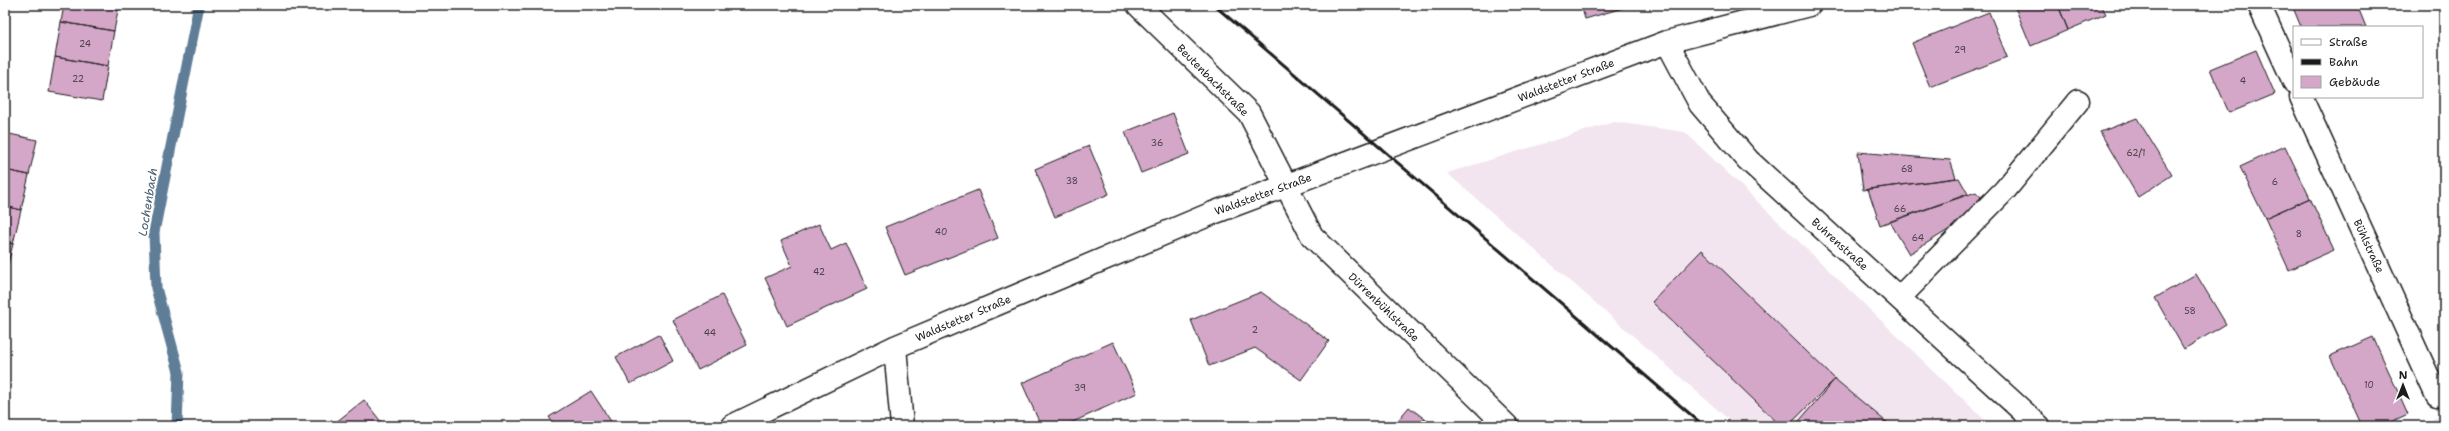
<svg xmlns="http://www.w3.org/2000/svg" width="2449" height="431" viewBox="0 0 2449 431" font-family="'Shantell Sans',sans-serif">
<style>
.built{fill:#f2e5ef}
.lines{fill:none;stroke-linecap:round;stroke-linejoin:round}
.stream{stroke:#5e7d96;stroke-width:11}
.building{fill:#d4a7c9;stroke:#1c1c1c}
.minor-casing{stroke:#1c1c1c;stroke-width:25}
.minor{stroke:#fff;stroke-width:22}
.rail{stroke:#1c1c1c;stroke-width:3}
.labels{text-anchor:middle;stroke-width:4;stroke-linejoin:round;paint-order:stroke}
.number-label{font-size:9px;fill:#4a3f47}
.street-label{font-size:11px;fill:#1c1c1c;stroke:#fff}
.water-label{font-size:12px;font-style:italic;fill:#485d6d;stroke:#fff}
</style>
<rect width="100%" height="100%" fill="#fff"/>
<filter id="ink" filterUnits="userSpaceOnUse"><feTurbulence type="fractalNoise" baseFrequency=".025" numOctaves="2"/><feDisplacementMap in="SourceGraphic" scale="8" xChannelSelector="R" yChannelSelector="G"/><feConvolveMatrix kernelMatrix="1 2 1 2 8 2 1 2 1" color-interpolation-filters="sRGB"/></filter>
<g filter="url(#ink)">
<path class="built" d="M1614,122L1685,132L1991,426H1736L1447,173Z
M2444,414V426H2419Z"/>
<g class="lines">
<path class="stream" d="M177,426L179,372L156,288L154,232L199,5"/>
</g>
<path class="building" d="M64,5H119L114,31L61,22Z
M1581,5H1633L1585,19Z
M2014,5H2058L2068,30L2031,46Z
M2058,5H2101L2106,14L2068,30Z
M2292,5H2357L2366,27H2301Z
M1989,12L2007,57L1930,87L1912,43Z
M61,22L114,31L108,66L55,57Z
M2256,50L2275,94L2229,113L2210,69Z
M55,57L108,66L102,101L49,92Z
M1173,113L1189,154L1141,173L1125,132Z
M2137,118L2172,175L2138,197L2100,132Z
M5,133L37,140L29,175L5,170Z
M1089,146L1109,194L1055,217L1035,169Z
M2285,146L2310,198L2265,218L2240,167Z
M1858,152L1950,160L1956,178L1863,190Z
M5,170L29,175L21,210L5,206Z
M1959,178L1968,194L1880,225L1868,189Z
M978,190L998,238L905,275L885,227Z
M1976,192L1989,205L1909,254L1890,222Z
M2310,198L2334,250L2289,270L2265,218Z
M5,206L21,210L13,244L5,242Z
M819,224L831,250L846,243L867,289L787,326L765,278L792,266L781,241Z
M5,242L13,244L5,276Z
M1702,250L1835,379L1788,426H1781L1652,302Z
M2196,274L2226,324L2184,349L2155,298Z
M1261,292L1329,341L1301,380L1255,348L1209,366L1191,320Z
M722,295L747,345L698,370L673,320Z
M659,334L673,361L630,384L616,357Z
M2373,337L2408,414L2382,426H2362L2330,356Z
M1113,342L1137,393L1064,426H1041L1022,383Z
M1835,379L1891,426H1795Z
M591,391L614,426H555L549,417Z
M364,400L382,423L378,426H331Z
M1409,407L1434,426H1393Z"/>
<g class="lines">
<g class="minor-casing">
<path id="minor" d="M1138,5L1249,113L1312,236L1507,426
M2259,5L2294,82
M1667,42L1700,104L1748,160L2039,426
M2301,97L2437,396
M1899,298L2005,190L2078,101
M895,347L902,426
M732,426L895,347L1213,213L1667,42L1809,5"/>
</g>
<use href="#minor" class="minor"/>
<path class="rail" d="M1214,5L1704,426"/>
</g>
</g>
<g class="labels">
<g class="number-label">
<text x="85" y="47">24</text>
<text x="1960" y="53">29</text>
<text x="78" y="82">22</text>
<text x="2243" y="84">4</text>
<text x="1157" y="146">36</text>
<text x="2136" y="156">62/1</text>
<text x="1907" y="172">68</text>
<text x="1072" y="184">38</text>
<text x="2275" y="185">6</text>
<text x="1900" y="212">66</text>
<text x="941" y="235">40</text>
<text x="2299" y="237">8</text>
<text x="1918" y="241">64</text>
<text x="819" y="275">42</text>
<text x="2190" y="314">58</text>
<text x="1255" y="333">2</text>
<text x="710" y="336">44</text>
<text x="2369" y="388">10</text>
<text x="1080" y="391">39</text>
</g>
<g class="street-label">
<text transform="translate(1213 80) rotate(45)" y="4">Beutenbachstraße</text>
<text transform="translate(1566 80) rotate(-21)" y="4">Waldstetter Straße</text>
<text transform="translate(1263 194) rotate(-20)" y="4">Waldstetter Straße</text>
<text transform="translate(1840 244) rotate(42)" y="4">Buhrenstraße</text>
<text transform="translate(2369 246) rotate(65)" y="4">Bühlstraße</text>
<text transform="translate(1384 307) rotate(44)" y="4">Dürrenbühlstraße</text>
<text transform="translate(963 318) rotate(-23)" y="4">Waldstetter Straße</text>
</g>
<g class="water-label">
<text transform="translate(148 202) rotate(-81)" y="4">Lochenbach</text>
</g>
</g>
<rect width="2449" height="431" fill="none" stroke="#fff" stroke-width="20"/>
<rect x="10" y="10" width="2429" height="411" fill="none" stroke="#1c1c1c" stroke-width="1.5" filter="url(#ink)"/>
<rect x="2293" y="26" width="130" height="72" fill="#ffffff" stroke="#a4a4a4"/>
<rect x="2301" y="39" width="20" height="6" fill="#ffffff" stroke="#a4a4a4"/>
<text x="2329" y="46" font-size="12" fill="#1c1c1c">Straße</text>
<rect x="2301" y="59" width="20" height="6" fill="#1c1c1c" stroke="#a4a4a4"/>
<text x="2329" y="66" font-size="12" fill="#1c1c1c">Bahn</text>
<rect x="2301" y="76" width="20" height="12" fill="#d4a7c9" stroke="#a4a4a4"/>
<text x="2329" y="86" font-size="12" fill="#1c1c1c">Gebäude</text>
<g transform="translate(2403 385)" stroke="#ffffff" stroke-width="3" paint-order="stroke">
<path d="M0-3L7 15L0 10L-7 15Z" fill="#1c1c1c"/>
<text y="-6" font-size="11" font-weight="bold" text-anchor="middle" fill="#1c1c1c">N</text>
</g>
</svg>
